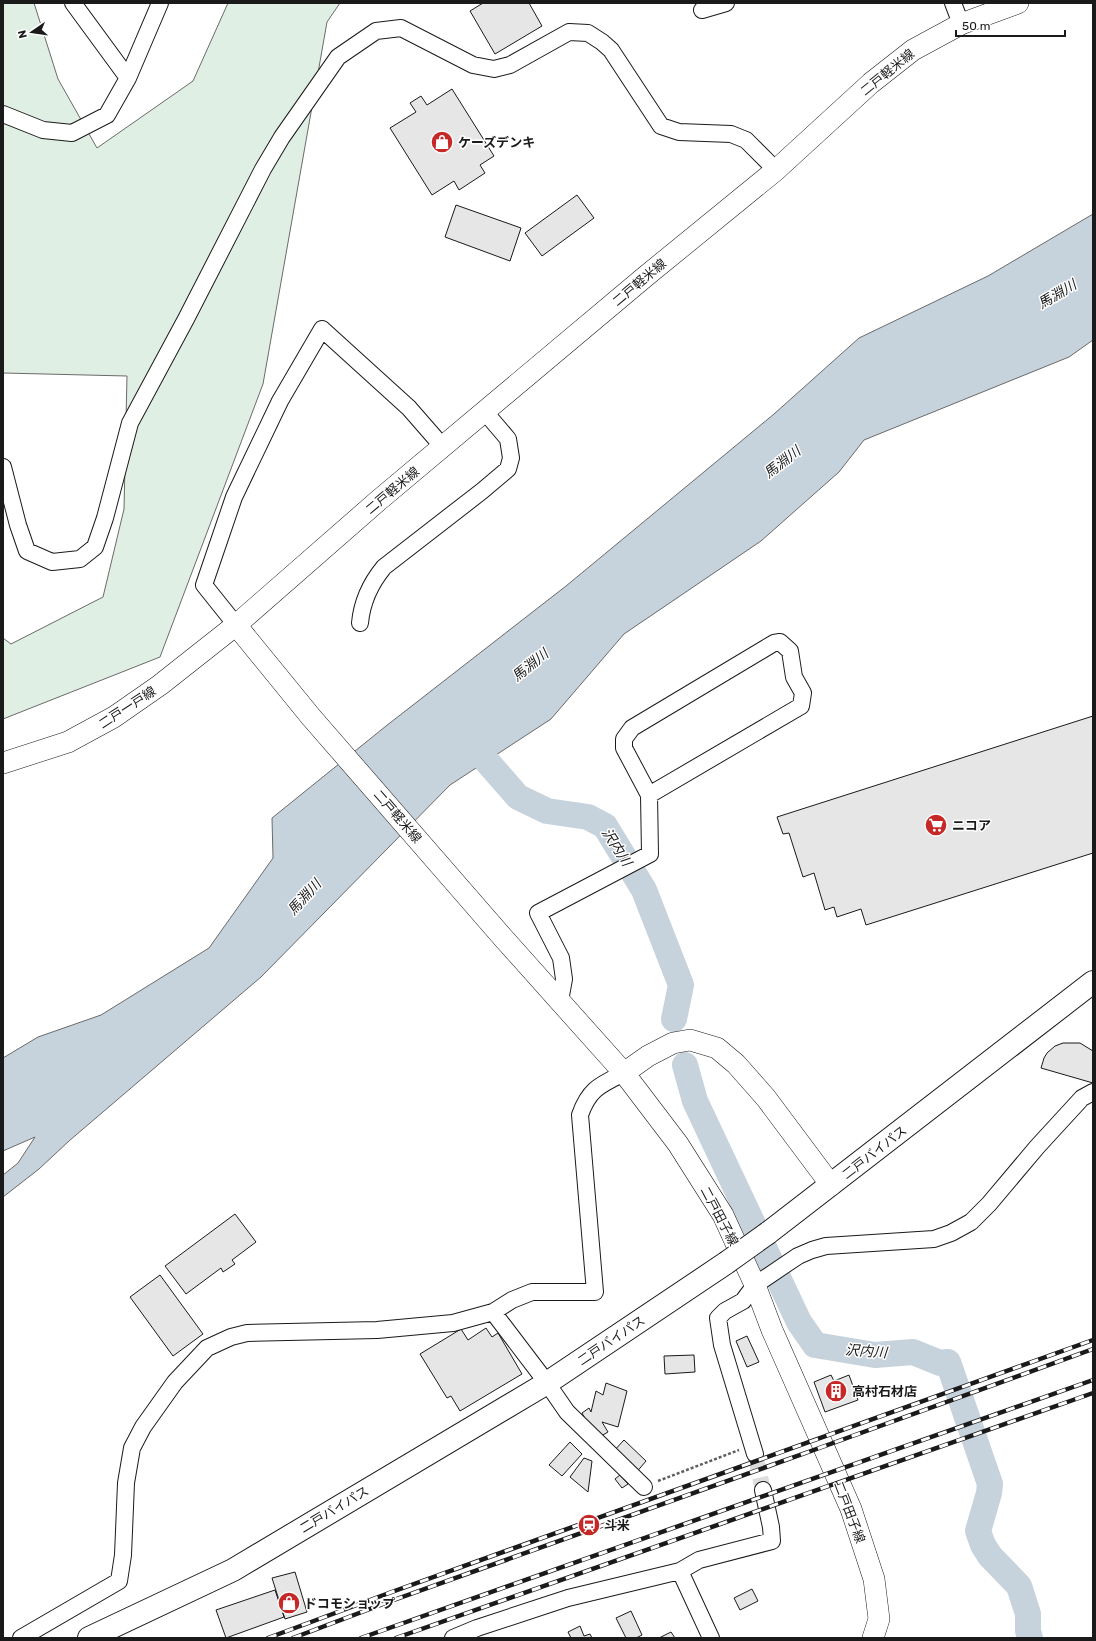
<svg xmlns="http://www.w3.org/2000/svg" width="1096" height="1641" viewBox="0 0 1096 1641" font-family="Rubik,'Noto Sans JP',sans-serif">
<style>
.green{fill:#e0efe3;stroke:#6a6a6a}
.water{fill:#c6d2dc;stroke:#6a6a6a}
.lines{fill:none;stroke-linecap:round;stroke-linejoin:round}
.river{stroke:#c6d2dc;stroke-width:26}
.building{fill:#e6e6e6;stroke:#1a1a1a}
.minor-tunnel{stroke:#ddd;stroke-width:16;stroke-dasharray:16 8;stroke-linecap:butt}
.minor-casing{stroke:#1a1a1a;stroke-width:18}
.major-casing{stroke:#1a1a1a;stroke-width:22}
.highway-casing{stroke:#1a1a1a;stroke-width:24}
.path{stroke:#5f5f5f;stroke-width:2.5;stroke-dasharray:3 2;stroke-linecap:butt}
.minor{stroke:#fff;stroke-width:16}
.major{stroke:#fff;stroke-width:21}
.highway{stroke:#fff;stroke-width:22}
.rail-casing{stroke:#1a1a1a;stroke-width:4.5}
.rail{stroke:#fff;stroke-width:3;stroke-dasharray:9;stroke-linecap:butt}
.highway-bridge-casing{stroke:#1a1a1a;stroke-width:24;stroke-linecap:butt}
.highway-bridge{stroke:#fff;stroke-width:22}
.labels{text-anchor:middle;stroke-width:3;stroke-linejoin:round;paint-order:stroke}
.street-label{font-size:13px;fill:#1a1a1a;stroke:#fff}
.poi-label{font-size:13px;font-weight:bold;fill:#1a1a1a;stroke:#fff;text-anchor:start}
.water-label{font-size:14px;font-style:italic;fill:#1a1a1a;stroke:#fff}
</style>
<rect width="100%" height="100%" fill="#fff"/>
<path class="green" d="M3,3H34L58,79L97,148L193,81L228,3H340L327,22L263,384L160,657L3,719V638L11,644L103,597L124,509L127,376L3,373Z"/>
<path class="water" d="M1093,214V340L1069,357L864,440L839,472L761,541L624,634L551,719L450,785L261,977L69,1141L39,1169L3,1197V1175L18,1163L35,1137L3,1151V1058L38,1037L101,1015L209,948L273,858L272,818L386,726L566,586L774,414L859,338L988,276Z"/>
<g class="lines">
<path class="river" d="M463,734L518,797L547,811L588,817L605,826L644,890L681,985L674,1019
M685,1065L695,1101L799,1322L815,1345L875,1355L913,1352L940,1363L948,1362L990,1484L989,1493L978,1531L983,1545L990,1556L1019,1586L1028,1614V1631L1030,1638"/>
</g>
<path class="building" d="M483,3H529L542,26L495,54L470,11Z
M452,89L494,156L480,165L485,173L459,190L454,181L432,195L390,128L416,112L410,103L421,96L427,105Z
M577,195L594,218L542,256L525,233Z
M456,205L521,228L510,261L445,237Z
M1093,716V853L866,925L861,909L837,917L834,907L825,910L814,873L803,877L789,833L783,834L777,817Z
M1063,1043H1080L1093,1051V1083L1041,1068L1044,1058L1047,1053L1055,1046Z
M235,1214L256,1242L232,1260L235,1264L223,1272L221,1268L186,1294L165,1266Z
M160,1275L203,1334L173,1356L130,1297Z
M486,1328L492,1337L498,1333L522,1374L460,1411L451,1396L447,1398L420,1354L461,1329L468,1340Z
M747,1336L759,1362L747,1367L736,1341Z
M694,1355L695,1372L665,1374L664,1356Z
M831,1375L834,1381L849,1375L858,1400L825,1412L814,1382Z
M606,1383L627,1391L618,1427L602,1422L608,1432L596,1439L582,1413L589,1408L591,1412L596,1391L603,1395Z
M624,1440L646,1461L635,1474L612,1453Z
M570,1442L582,1454L562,1476L549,1465Z
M584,1458L592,1461L588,1492L570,1477Z
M620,1475L628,1484L622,1488L615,1479Z
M295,1572L307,1612L285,1619L272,1578Z
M752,1589L758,1601L740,1610L734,1598Z
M275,1590L284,1617L226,1638L216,1610Z
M631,1611L642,1635L636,1638H626L616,1618Z
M580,1626L584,1636L590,1634L592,1638H571L568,1632Z
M671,1632L675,1638H659Z"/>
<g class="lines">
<path class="minor-tunnel" d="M755,1454L763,1490"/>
<g class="minor-casing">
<path id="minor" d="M73,3L128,78
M953,3L961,24
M702,10L726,3
M3,114L43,130L72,133L107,115L128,78L160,3
M3,467L18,525L27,551L52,562L80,559L95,547L105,518L130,423L186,319L263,169L282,137L338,57L376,31L401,28L473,65L494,69L510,65L569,32L588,33L602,42L611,50L661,126L679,132L731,134L746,140L776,170
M360,623C362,601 370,584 384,567L482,491L508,469L511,458L508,439L485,412
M236,625L204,585L234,497L280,401L322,329L409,408L443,447
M560,1001L564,979L561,958L538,913L650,854L649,795L801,706L803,693L794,677L790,651L780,642L774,643L632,728L624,739V748L649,795
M493,1312L547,1383L567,1412L644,1487
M755,1454L722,1345L718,1318L725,1311L743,1301L755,1285L798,1256L812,1250L826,1246L934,1239L951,1233L971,1222L989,1204L1037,1147L1082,1098L1093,1092
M680,1571L711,1638
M21,1638L119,1581L123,1555L126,1483L132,1448L143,1427L175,1382L207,1348L231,1337L247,1333L377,1330L453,1323L493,1312L512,1300L532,1292H595L580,1115C589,1089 600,1085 624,1073
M453,1638L477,1628L568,1598L680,1571L699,1560L772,1541L771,1527L763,1490"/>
</g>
<g class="major-casing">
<path id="major" d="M236,625L311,717L505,940L624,1073L678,1144L723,1215L755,1285L772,1330L851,1509L874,1579L879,1619L873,1638
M3,763L68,742L114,717L160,685L236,625L379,500L646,276L776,170L871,83L913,50L961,24L1018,3
M624,1073L648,1056L673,1043L690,1040L717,1048L736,1064L766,1098L831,1185"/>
</g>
<g class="highway-casing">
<path id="highway" d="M768,1233L1093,982
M89,1638L233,1570L547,1383L726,1263"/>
</g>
<path class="path" d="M658,1481L739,1450"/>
<use href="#minor" class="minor"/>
<use href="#major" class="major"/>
<use href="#highway" class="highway"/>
<g class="rail-casing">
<path id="rail" d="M268,1638L389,1593L1093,1340
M293,1638L391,1601L811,1451L1093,1349
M361,1638L1093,1380
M396,1638L1093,1393"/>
</g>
<use href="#rail" class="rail"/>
<g class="highway-bridge-casing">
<path id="highway-bridge" d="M726,1263L768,1233"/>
</g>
<use href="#highway-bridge" class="highway-bridge"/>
</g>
<defs>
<g id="shop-disc" transform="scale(1.15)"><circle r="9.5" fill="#c62828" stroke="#fff"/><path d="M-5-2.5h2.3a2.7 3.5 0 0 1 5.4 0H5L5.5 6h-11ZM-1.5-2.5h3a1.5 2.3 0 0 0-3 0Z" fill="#fff"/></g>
<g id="supermarket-disc" transform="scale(1.15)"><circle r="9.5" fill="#c62828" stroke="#fff"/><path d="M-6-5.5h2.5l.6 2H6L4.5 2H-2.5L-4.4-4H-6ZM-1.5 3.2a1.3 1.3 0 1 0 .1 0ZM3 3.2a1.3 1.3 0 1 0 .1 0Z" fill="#fff"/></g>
<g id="building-disc" transform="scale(1.15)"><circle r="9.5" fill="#c62828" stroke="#fff"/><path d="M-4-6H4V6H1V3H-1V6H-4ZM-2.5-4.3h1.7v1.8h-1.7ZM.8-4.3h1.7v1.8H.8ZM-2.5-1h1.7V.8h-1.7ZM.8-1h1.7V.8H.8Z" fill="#fff"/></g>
<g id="station-disc" transform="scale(1.15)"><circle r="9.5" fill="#c62828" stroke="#fff"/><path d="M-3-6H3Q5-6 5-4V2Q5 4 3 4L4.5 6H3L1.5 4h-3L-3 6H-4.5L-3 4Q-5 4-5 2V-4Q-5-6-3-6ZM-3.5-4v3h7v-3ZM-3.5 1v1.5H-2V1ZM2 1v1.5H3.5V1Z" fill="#fff"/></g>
</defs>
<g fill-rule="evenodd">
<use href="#shop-disc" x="442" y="142"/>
<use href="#supermarket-disc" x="936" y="825"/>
<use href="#building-disc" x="836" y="1391"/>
<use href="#station-disc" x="589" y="1525"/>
<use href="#shop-disc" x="289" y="1603"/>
</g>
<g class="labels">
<g class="street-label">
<text transform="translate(887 72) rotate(-39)" y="5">二戸軽米線</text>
<text transform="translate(639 282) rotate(-40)" y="5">二戸軽米線</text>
<text transform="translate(392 490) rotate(-40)" y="5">二戸軽米線</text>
<text transform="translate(127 707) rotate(-33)" y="5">二戸一戸線</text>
<text transform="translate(398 816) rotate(49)" y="5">二戸軽米線</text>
<text transform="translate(874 1152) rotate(-38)" y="5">二戸バイパス</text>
<text transform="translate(720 1216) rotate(62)" y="5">二戸田子線</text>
<text transform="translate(611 1340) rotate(-34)" y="5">二戸バイパス</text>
<text transform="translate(334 1509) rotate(-31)" y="5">二戸バイパス</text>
<text transform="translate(850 1512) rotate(69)" y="5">二戸田子線</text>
</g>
<g class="poi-label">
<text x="458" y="147">ケーズデンキ</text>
<text x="952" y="830">ニコア</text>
<text x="852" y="1396">高村石材店</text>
<text x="604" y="1530">斗米</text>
<text x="304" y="1608">ドコモショップ</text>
</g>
<g class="water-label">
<text transform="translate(1057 294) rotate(-31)" y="5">馬淵川</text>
<text transform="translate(782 462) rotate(-38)" y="5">馬淵川</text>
<text transform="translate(530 665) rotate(-39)" y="5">馬淵川</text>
<text transform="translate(617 847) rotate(57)" y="5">沢内川</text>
<text transform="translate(304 897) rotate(-48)" y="5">馬淵川</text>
<text transform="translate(866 1351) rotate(4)" y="5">沢内川</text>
</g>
</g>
<rect width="1096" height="1641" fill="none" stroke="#1a1a1a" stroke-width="8"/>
<g transform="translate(32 32) rotate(257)" stroke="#ffffff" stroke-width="3" paint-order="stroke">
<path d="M0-3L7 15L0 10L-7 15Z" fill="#1a1a1a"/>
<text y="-6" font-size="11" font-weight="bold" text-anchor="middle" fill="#1a1a1a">N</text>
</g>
<path d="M956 30v6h109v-6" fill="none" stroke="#1a1a1a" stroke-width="2"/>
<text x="962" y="30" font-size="12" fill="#1a1a1a" stroke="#ffffff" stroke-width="3" paint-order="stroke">50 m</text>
</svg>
